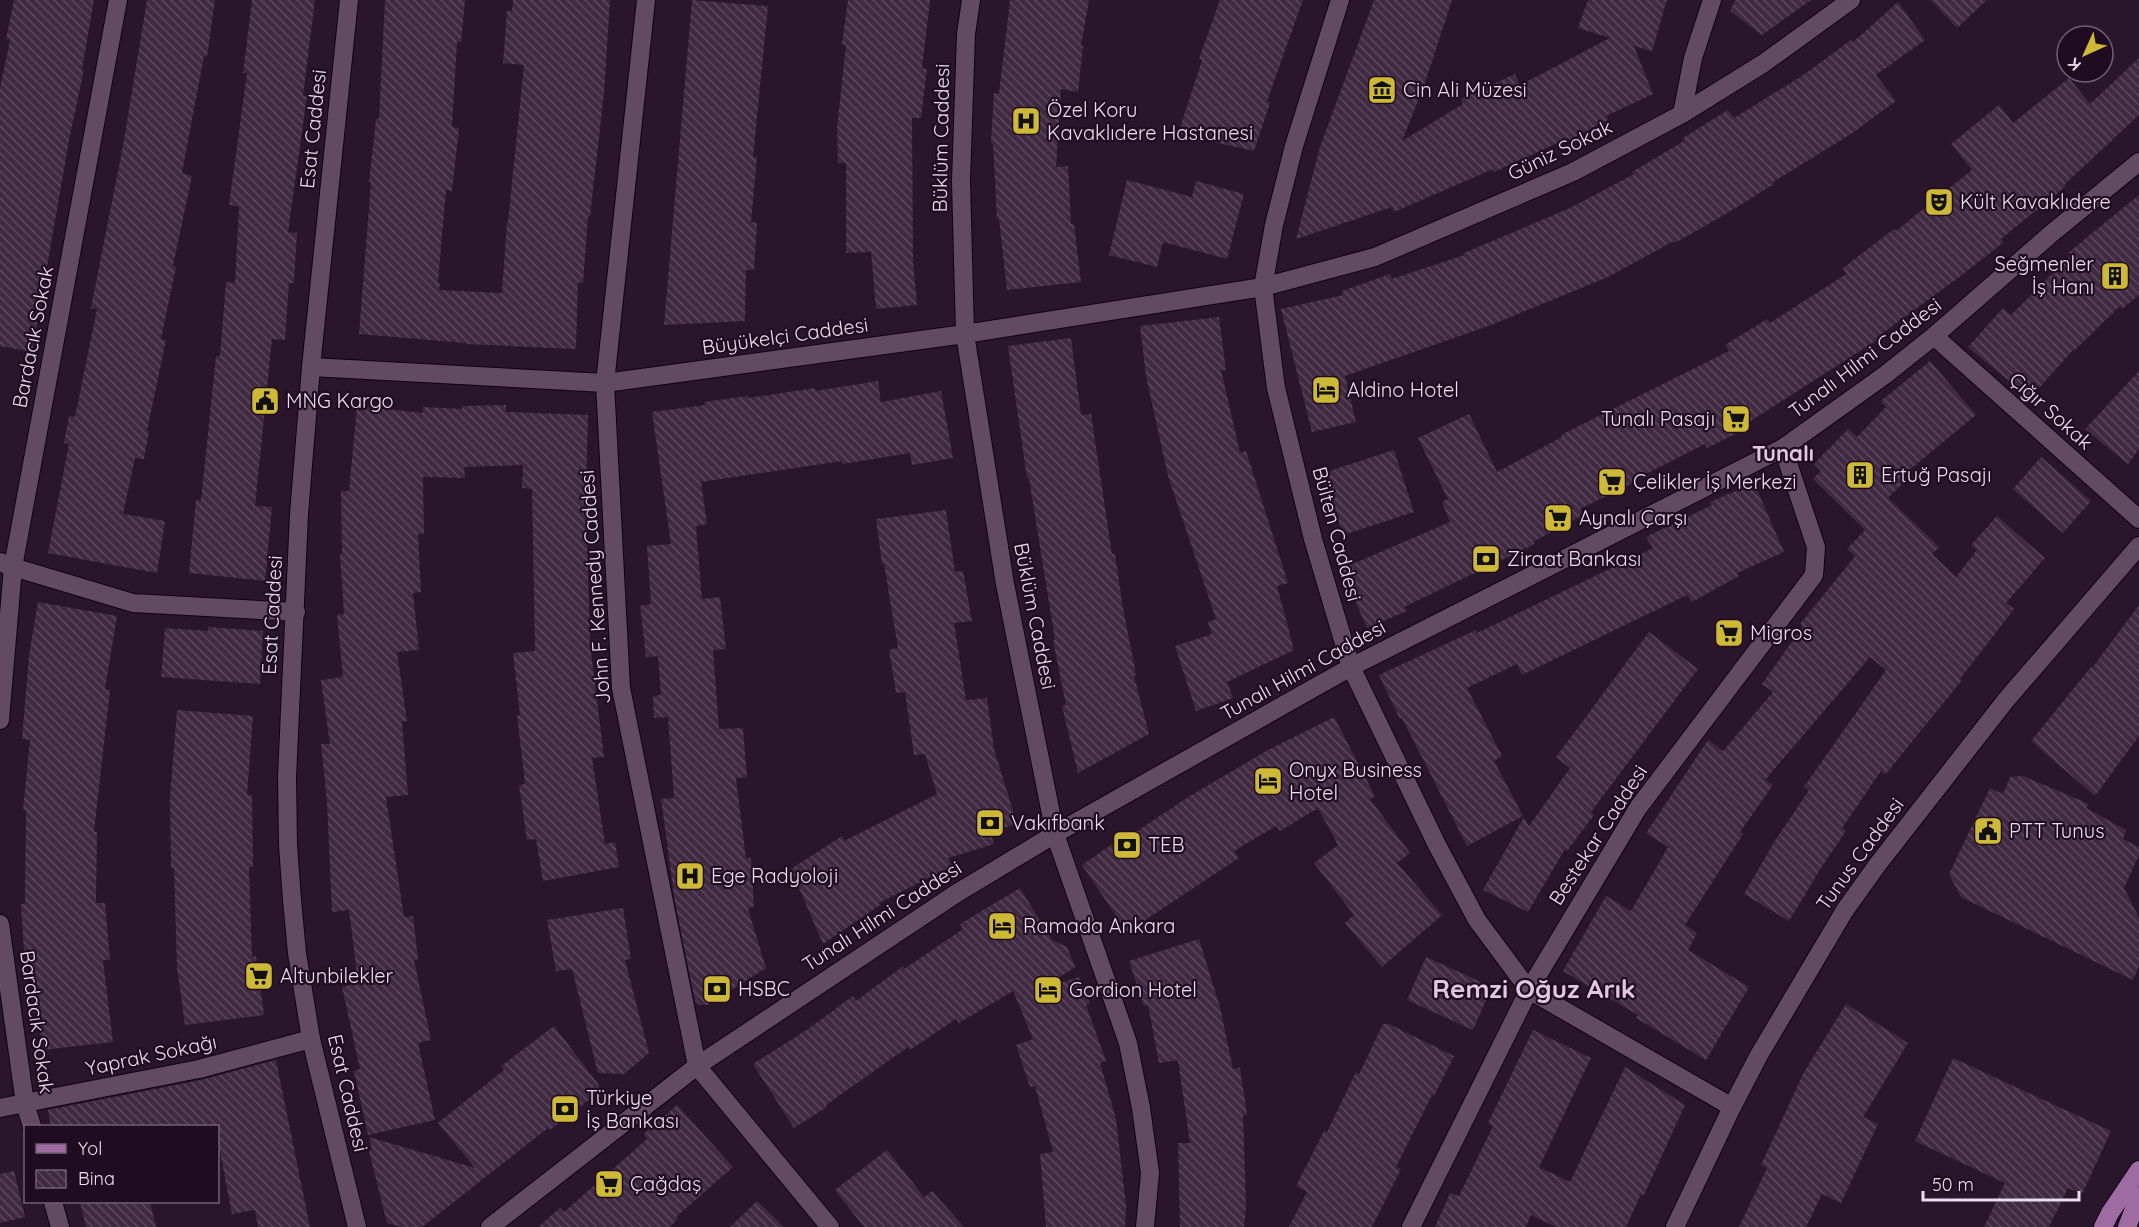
<svg xmlns="http://www.w3.org/2000/svg" width="2139" height="1227" viewBox="0 0 2139 1227" font-family="Quicksand,sans-serif">
<style>
.building{fill:url(#building-back-hatch)}
.lines{fill:none;stroke-linecap:round;stroke-linejoin:round}
.street-casing{stroke:#110213;stroke-width:20}
.secondary-casing{stroke:#110213;stroke-width:20}
.primary-casing{stroke:#110213;stroke-width:20}
.street{stroke:#614a62;stroke-width:18}
.secondary{stroke:#614a62;stroke-width:18}
.primary{stroke:#9e6ba2;stroke-width:18}
.labels{text-anchor:middle;stroke-width:4.5;stroke-linejoin:round;paint-order:stroke}
.poi-label{font-size:20px;fill:#ebdeec;stroke:#200c21;text-anchor:start}
.street-label{font-size:20px;fill:#ebdeec;stroke:#200c21}
.quarter-label{font-size:22px;font-weight:bold;fill:#e2c7e3;stroke:#200c21}
.district-label{font-size:26px;font-weight:bold;fill:#e2c7e3;stroke:#200c21}
</style>
<defs>
<pattern id="building-back-hatch" width="6" height="6" patternUnits="userSpaceOnUse" patternTransform="scale(1.5)"><rect width="6" height="6" fill="#3f2a41"/><path d="M-1 5l2 2M0 0l6 6M5-1l2 2" fill="none" stroke="#5b485d"/></pattern>
</defs>
<rect width="100%" height="100%" fill="#29162b"/>
<path class="building" d="M14,0H94L82,69L84,70L70,135L32,352L0,346V88L10,40L6,39Z
M147,0H215L207,57L204,56L182,173L192,176L173,266L176,267L161,339L166,340L147,431L149,432L144,459L135,458L123,514L165,521L157,573L48,553L69,444L64,443L69,416L75,417L97,309L91,308L123,146Z
M252,0H315L303,96H307L288,232L297,233L294,283H289L285,340L272,339L255,506L272,507L265,581L189,573L196,500H201L216,356H220L226,282L235,283L239,207L229,205L247,73H243Z
M385,0H465L461,42H457L452,127L459,128L452,191L446,190L438,282L440,283L439,290L502,293L507,222H508L524,65L503,63L507,11H512L513,0H610L604,93L590,217H588L583,283L578,282L576,349L466,344V343L359,334L371,182H369L376,119H379Z
M692,0L768,6L753,157H757L751,222L757,223L754,270H746L745,321L664,325Z
M848,0H930L922,68L927,69L921,118H912L913,262L917,305L876,309L871,252L846,253V163H838L837,127L846,45L842,44Z
M1010,0H1089L1081,46H1083L1078,92L1061,89L1056,167L1068,166L1071,224H1074L1081,282L1007,290L999,219H997L993,143H991L994,93H999Z
M1220,0H1303L1267,101L1270,103L1254,151L1178,134L1202,60L1199,59Z
M1374,0H1452L1424,86L1402,141L1463,104L1461,99L1515,74L1520,85L1610,38L1578,28L1588,0H1667L1652,51L1634,46L1653,94L1606,116L1608,120L1569,140L1568,138L1494,172L1493,169L1394,212L1392,207L1296,239L1320,147Z
M1735,0H1811L1762,35L1730,11Z
M1931,0H1987L1957,28Z
M1898,2L1925,40L1876,75L1896,101L1851,134L1773,182L1774,184L1729,212L1675,243L1674,241L1608,277L1491,325L1345,376L1356,422L1312,432L1281,309L1343,295L1342,291L1390,274L1392,279L1464,255V253L1570,208L1634,174L1632,172L1684,141L1683,138L1728,110L1734,118L1802,76L1851,40L1852,43Z
M2139,58V115L2064,185L2066,186L2001,239L2004,242L1958,278L1876,338L1877,340L1749,422L1751,426L1707,448L1705,444L1634,480L1635,482L1580,509L1583,515L1533,542L1535,544L1404,607L1407,611L1367,628L1341,569L1450,522L1442,502L1448,499L1418,438L1469,414L1497,472L1562,437L1561,435L1729,351L1725,345L1767,319L1770,323L1846,274L1843,268L1894,229L1896,231L1972,170L1951,144L1999,105L2013,123L2069,78L2090,104Z
M1127,180L1192,197L1196,181L1244,194L1227,259L1163,242L1157,267L1109,255Z
M2139,195V295L2122,309L2120,306L2074,351L2073,350L2030,398L1968,347L2003,308L2011,315L2071,255L2069,252Z
M1219,317L1226,370H1221L1240,453L1246,451L1288,583L1277,586L1294,650L1227,682L1233,698L1196,711L1175,646L1212,634L1208,622L1216,619L1168,476L1146,376L1140,326Z
M1071,338L1081,415L1091,414L1112,554H1115L1123,608L1136,675L1134,676L1149,734L1078,773L1062,706L1066,705L1053,640H1055L1029,478H1027L1008,346Z
M1930,361L1976,415L1902,476L1906,480L1888,498L1939,547L1932,554L1956,577L1977,550L1971,545L1997,516L2045,558L2006,603L2014,609L1960,679L1962,680L1885,775L1881,771L1842,828L1846,831L1821,868L1789,921L1744,894L1776,839L1809,790L1804,787L1886,670L1870,657L1765,780L1773,785L1740,832L1743,834L1685,925L1697,933L1688,950L1749,987L1706,1060L1636,1018L1638,1015L1563,971L1606,896L1631,911L1668,847L1646,833L1708,740L1723,751L1773,692L1762,684L1803,626L1800,624L1855,556L1847,549L1865,530L1813,479L1821,471L1814,464L1848,429L1857,437L1886,407L1881,401Z
M2139,371V449L2128,464L2085,429Z
M878,381L881,402L941,391L953,458L912,465L910,453L842,464V461L701,482L707,524L696,526L702,599L720,597L726,649L713,650L719,729L743,728L747,777L736,778L746,858H751L754,906L748,909L766,968L707,1005H699L695,1001L675,902L661,799L674,798L668,717L654,718L653,696L661,695L658,656L646,657L640,606L651,604L647,546L671,544L652,412L705,405L704,402L748,396V398L815,388V391Z
M506,405V412L588,415L586,493L590,644L604,757L592,758L605,844L615,842L619,867L543,881L536,839L527,840L519,785L525,784L517,716L520,715L513,653L535,651L532,489L522,488L523,465L464,467L465,478L423,477L424,534H418L421,592L413,593L419,650L397,652L407,721L402,722L408,795L386,797L404,917L413,916L418,960H414L431,1040L418,1043L435,1120L368,1135L354,1071L360,1069L342,987L358,983L349,910L332,912L327,802L321,744H330L321,680L343,677L337,615L344,614L340,554H342L341,491H349L357,406L423,413V407L462,409V406Z
M1394,450L1414,512L1343,535L1323,473Z
M2041,457L2091,501L2063,533L2013,489Z
M1754,483L1784,552L1737,573L1739,576L1692,602L1687,595L1522,675L1517,664L1467,688L1502,756L1494,761L1523,816L1467,846L1402,718L1400,719L1379,675L1476,630L1477,633L1653,548L1646,537L1712,505L1710,502Z
M946,510L955,572L963,571L972,621L954,623L966,700L987,698L994,749L1017,824L990,832L994,844L948,858L952,866L879,903L880,905L823,944L791,869L842,836L844,841L937,794L925,754L914,755L905,692L896,693L889,650L898,648L884,564H882L876,519Z
M38,602L117,616L105,689L110,690L94,832H97L96,903H105L110,960H103L113,1042L42,1050L32,966L25,967L21,904H25L26,810H23L30,740L22,739L29,655Z
M2139,605V736L2095,796L2031,741L2091,667L2092,668Z
M208,627L263,631L260,684L161,677L165,628L208,631Z
M1649,632L1698,669L1591,812L1594,815L1567,851L1565,849L1528,912L1483,890L1524,817L1529,826L1570,768L1556,757Z
M177,710L253,716L247,795H252L253,867H249L252,957L256,956L264,1015L185,1025L177,967L174,868H171L170,797Z
M1334,717L1375,796L1370,799L1410,853L1397,863L1442,915L1382,967L1345,923L1354,915L1314,863L1338,845L1318,808L1280,831L1276,826L1234,851L1239,858L1127,932L1082,865L1133,830L1134,833L1190,796L1268,750Z
M2023,776L2089,804L2086,808L2126,830L2123,839L2139,847V855L2124,888L2139,918V966L2133,980L1961,897L1949,874L1990,788L2003,794L2010,777Z
M1020,888L1052,940L1067,947L1075,967L1042,989L1079,977L1090,1003L1086,1005L1106,1061L1100,1063L1116,1119L1126,1205L1125,1227H1046L1040,1154L1053,1152L1035,1086L1030,1087L1016,1045L1033,1039L1013,991L959,1023L956,1019L910,1050L908,1047L826,1105L827,1107L794,1128L753,1064L808,1029L853,996L856,1001L903,966L904,969L963,929L960,924Z
M623,908L631,959L625,960L649,1053L624,1074L598,1073L572,969L556,971L547,920Z
M1199,939L1220,1007L1233,1069L1240,1068L1247,1115H1243L1246,1206L1244,1227H1180L1178,1143H1190L1178,1060L1159,1063L1148,1005L1144,1006L1129,961Z
M1426,957L1492,987L1473,1030L1407,1000Z
M1846,1004L1908,1043L1863,1117L1878,1124L1841,1203L1822,1194L1806,1227H1739L1767,1168L1761,1165L1804,1072Z
M1383,1024H1389L1454,1056L1434,1096L1432,1095L1396,1167L1401,1169L1372,1227H1289L1307,1192L1296,1186L1324,1131L1327,1132L1356,1072L1359,1074Z
M554,1026L599,1085V1092L550,1130L548,1128L422,1227H401L387,1223L369,1151L372,1150L369,1137L475,1168L438,1123L504,1070L501,1066Z
M1533,1030L1591,1058L1539,1167L1570,1182L1625,1067L1685,1105L1644,1195L1641,1194L1626,1227H1556L1531,1215L1526,1227H1435L1450,1193L1459,1196L1493,1126L1488,1123Z
M1953,1058L2111,1131L2082,1194L2068,1188L2049,1227H1984L2005,1183L1915,1141Z
M276,1060L310,1227H258L255,1210L232,1214L218,1141V1126H51L48,1110L201,1080Z
M677,1105L733,1167L676,1217L678,1219L670,1227H538L560,1208L564,1212L647,1139L644,1134Z
M887,1150L924,1197L932,1191L964,1227H864L835,1190Z
M14,1171L25,1217L0,1223V1174Z
M757,1201L784,1227H730Z
M80,1202H150L156,1227H86Z"/>
<g class="lines">
<g class="street-casing">
<path id="street" d="M971,0L966,34L961,181L965,334L1005,584L1055,834
M1340,0L1294,146L1274,225L1263,287L1276,388L1313,539L1351,667L1437,845L1477,920L1529,990L1732,1107
M1682,114L1693,58L1712,0
M1934,336L2139,519
M311,367L605,383L965,334L1263,287L1375,257L1573,172L1682,114L1764,63L1851,0
M0,562L13,567L133,603L296,612
M0,720L13,567L118,0
M0,924L25,1104L32,1126
M0,1108L199,1069L311,1039
M53,1202L60,1227
M1411,1227L1529,990L1638,808L1814,575L1816,547L1783,448"/>
</g>
<g class="secondary-casing">
<path id="secondary" d="M349,0L311,367L299,514L287,777L288,845L292,900L297,953L311,1039L357,1227
M646,0L605,383L621,688L697,1066L830,1227
M1055,834L1128,1043L1141,1108L1150,1173L1145,1227
M490,1227L697,1066L957,893L1055,834L1351,667L1783,448L1885,375L1934,336L2052,233L2139,162
M1675,1227L1732,1107L1759,1055L1845,910L1878,864L2006,700L2139,546"/>
</g>
<g class="primary-casing">
<path id="primary" d="M2103,1227L2110,1213L2139,1170
M2127,1227L2139,1196"/>
</g>
<use href="#street" class="street"/>
<use href="#secondary" class="secondary"/>
<use href="#primary" class="primary"/>
</g>
<defs>
<g id="museum-square" transform="scale(1.5)"><rect x="-9" y="-9" width="18" height="18" rx="4" fill="#ceb837" stroke="#200c21"/><path d="M0-6L6-3V-2H-6V-3ZM-5-1h2V3h-2ZM-1-1h2V3h-2ZM3-1h2V3H3ZM-6 4H6V6H-6Z" fill="#111"/></g>
<g id="hospital-square" transform="scale(1.5)"><rect x="-9" y="-9" width="18" height="18" rx="4" fill="#ceb837" stroke="#200c21"/><path d="M-5-5h3v3.5h4V-5h3V5h-3V1.5h-4V5h-3Z" fill="#111"/></g>
<g id="theatre-square" transform="scale(1.5)"><rect x="-9" y="-9" width="18" height="18" rx="4" fill="#ceb837" stroke="#200c21"/><path d="M-5-5.5Q0-4 5-5.5V0Q5 5 0 6Q-5 5-5 0ZM-3.3-2.5H-1v1.5H-3.3ZM1-2.5H3.3v1.5H1ZM-2.8 1Q0 5.5 2.8 1Z" fill="#111"/></g>
<g id="building-square" transform="scale(1.5)"><rect x="-9" y="-9" width="18" height="18" rx="4" fill="#ceb837" stroke="#200c21"/><path d="M-4-6H4V6H1V3H-1V6H-4ZM-2.5-4.3h1.7v1.8h-1.7ZM.8-4.3h1.7v1.8H.8ZM-2.5-1h1.7V.8h-1.7ZM.8-1h1.7V.8H.8Z" fill="#111"/></g>
<g id="hotel-square" transform="scale(1.5)"><rect x="-9" y="-9" width="18" height="18" rx="4" fill="#ceb837" stroke="#200c21"/><path d="M-6-4.5h1.5V1H6V5H4.5V3h-9V5H-6ZM-4 0a1.8 1.8 0 1 1 3.6 0ZM.5 0V-2.5h3Q6-2.5 6 0Z" fill="#111"/></g>
<g id="civic-square" transform="scale(1.5)"><rect x="-9" y="-9" width="18" height="18" rx="4" fill="#ceb837" stroke="#200c21"/><path d="M-.6-6.5H3V-4.5H.6V-3L4-1V1h2V6H-6V1h2V-1L-.6-3ZM-1.2 2.5V6h2.4V2.5Z" fill="#111"/></g>
<g id="supermarket-square" transform="scale(1.5)"><rect x="-9" y="-9" width="18" height="18" rx="4" fill="#ceb837" stroke="#200c21"/><path d="M-6-5.5h2.5l.6 2H6L4.5 2H-2.5L-4.4-4H-6ZM-1.5 3.2a1.3 1.3 0 1 0 .1 0ZM3 3.2a1.3 1.3 0 1 0 .1 0Z" fill="#111"/></g>
<g id="bank-square" transform="scale(1.5)"><rect x="-9" y="-9" width="18" height="18" rx="4" fill="#ceb837" stroke="#200c21"/><path d="M-6-4H6V4H-6ZM0-2.3a2.3 2.3 0 1 0 0 4.6a2.3 2.3 0 1 0 0-4.6Z" fill="#111"/></g>
</defs>
<g fill-rule="evenodd">
<use href="#museum-square" x="1382" y="90"/>
<use href="#hospital-square" x="1026" y="121"/>
<use href="#theatre-square" x="1939" y="202"/>
<use href="#building-square" x="2115" y="276"/>
<use href="#hotel-square" x="1326" y="390"/>
<use href="#civic-square" x="265" y="401"/>
<use href="#supermarket-square" x="1736" y="419"/>
<use href="#building-square" x="1860" y="475"/>
<use href="#supermarket-square" x="1612" y="482"/>
<use href="#supermarket-square" x="1558" y="518"/>
<use href="#bank-square" x="1486" y="559"/>
<use href="#supermarket-square" x="1729" y="633"/>
<use href="#hotel-square" x="1268" y="781"/>
<use href="#bank-square" x="990" y="823"/>
<use href="#civic-square" x="1988" y="831"/>
<use href="#bank-square" x="1127" y="845"/>
<use href="#hospital-square" x="690" y="876"/>
<use href="#hotel-square" x="1002" y="926"/>
<use href="#supermarket-square" x="259" y="976"/>
<use href="#bank-square" x="717" y="989"/>
<use href="#hotel-square" x="1048" y="990"/>
<use href="#bank-square" x="565" y="1109"/>
<use href="#supermarket-square" x="609" y="1184"/>
</g>
<g class="labels">
<g class="poi-label">
<text x="1403" y="97">Cin Ali Müzesi</text>
<text x="1047" y="117">Özel Koru<tspan x="1047" dy="23">Kavaklıdere Hastanesi</tspan></text>
<text x="1960" y="209">Kült Kavaklıdere</text>
<text x="2094" y="271" text-anchor="end">Seğmenler<tspan x="2094" dy="23">İş Hanı</tspan></text>
<text x="1347" y="397">Aldino Hotel</text>
<text x="286" y="408">MNG Kargo</text>
<text x="1715" y="426" text-anchor="end">Tunalı Pasajı</text>
<text x="1881" y="482">Ertuğ Pasajı</text>
<text x="1633" y="489">Çelikler İş Merkezi</text>
<text x="1579" y="525">Aynalı Çarşı</text>
<text x="1507" y="566">Ziraat Bankası</text>
<text x="1750" y="640">Migros</text>
<text x="1289" y="777">Onyx Business<tspan x="1289" dy="23">Hotel</tspan></text>
<text x="1011" y="830">Vakıfbank</text>
<text x="2009" y="838">PTT Tunus</text>
<text x="1148" y="852">TEB</text>
<text x="711" y="883">Ege Radyoloji</text>
<text x="1023" y="933">Ramada Ankara</text>
<text x="280" y="983">Altunbilekler</text>
<text x="738" y="996">HSBC</text>
<text x="1069" y="997">Gordion Hotel</text>
<text x="586" y="1105">Türkiye<tspan x="586" dy="23">İş Bankası</tspan></text>
<text x="630" y="1191">Çağdaş</text>
</g>
<g class="street-label">
<text transform="translate(313 129) rotate(-84)" y="7">Esat Caddesi</text>
<text transform="translate(941 138) rotate(-89)" y="7">Büklüm Caddesi</text>
<text transform="translate(1560 150) rotate(-26)" y="7">Güniz Sokak</text>
<text transform="translate(785 336) rotate(-8)" y="7">Büyükelçi Caddesi</text>
<text transform="translate(33 337) rotate(-79)" y="7">Bardacık Sokak</text>
<text transform="translate(1865 358) rotate(-37)" y="7">Tunalı Hilmi Caddesi</text>
<text transform="translate(2051 411) rotate(42)" y="7">Çığır Sokak</text>
<text transform="translate(1337 534) rotate(75)" y="7">Bülten Caddesi</text>
<text transform="translate(595 587) rotate(-94)" y="7">John F. Kennedy Caddesi</text>
<text transform="translate(272 615) rotate(-87)" y="7">Esat Caddesi</text>
<text transform="translate(1035 616) rotate(79)" y="7">Büklüm Caddesi</text>
<text transform="translate(1303 670) rotate(-29)" y="7">Tunalı Hilmi Caddesi</text>
<text transform="translate(1598 835) rotate(-57)" y="7">Bestekar Caddesi</text>
<text transform="translate(1860 854) rotate(-54)" y="7">Tunus Caddesi</text>
<text transform="translate(882 916) rotate(-33)" y="7">Tunalı Hilmi Caddesi</text>
<text transform="translate(37 1022) rotate(82)" y="7">Bardacık Sokak</text>
<text transform="translate(151 1055) rotate(-12)" y="7">Yaprak Sokağı</text>
<text transform="translate(348 1093) rotate(77)" y="7">Esat Caddesi</text>
</g>
<g class="quarter-label">
<text x="1783" y="461">Tunalı</text>
</g>
<g class="district-label">
<text x="1534" y="998">Remzi Oğuz Arık</text>
</g>
</g>
<rect x="24" y="1125" width="195" height="78" fill="#200c21" stroke="#716072" stroke-width="1.5"/>
<rect x="36" y="1144" width="30" height="9" fill="#9e6ba2" stroke="#716072" stroke-width="1.5"/>
<text x="78" y="1155" font-size="18" fill="#ebdeec">Yol</text>
<rect x="36" y="1170" width="30" height="18" fill="url(#building-back-hatch)" stroke="#716072" stroke-width="1.5"/>
<text x="78" y="1185" font-size="18" fill="#ebdeec">Bina</text>
<g transform="translate(2085 54) rotate(225)"><circle r="28" fill="#200c21" stroke="#716072" stroke-width="1.5"/>
<path d="M0-4.5L10 22L0 15L-10 22Z" fill="#ceb837"/>
<text y="-9" font-size="16" font-weight="bold" text-anchor="middle" fill="#ebdeec">K</text>
</g>
<path d="M1923 1191v9h156v-9" fill="none" stroke="#ebdeec" stroke-width="3"/>
<text x="1932" y="1191" font-size="18" fill="#ebdeec" stroke="#200c21" stroke-width="4.5" paint-order="stroke">50 m</text>
</svg>
